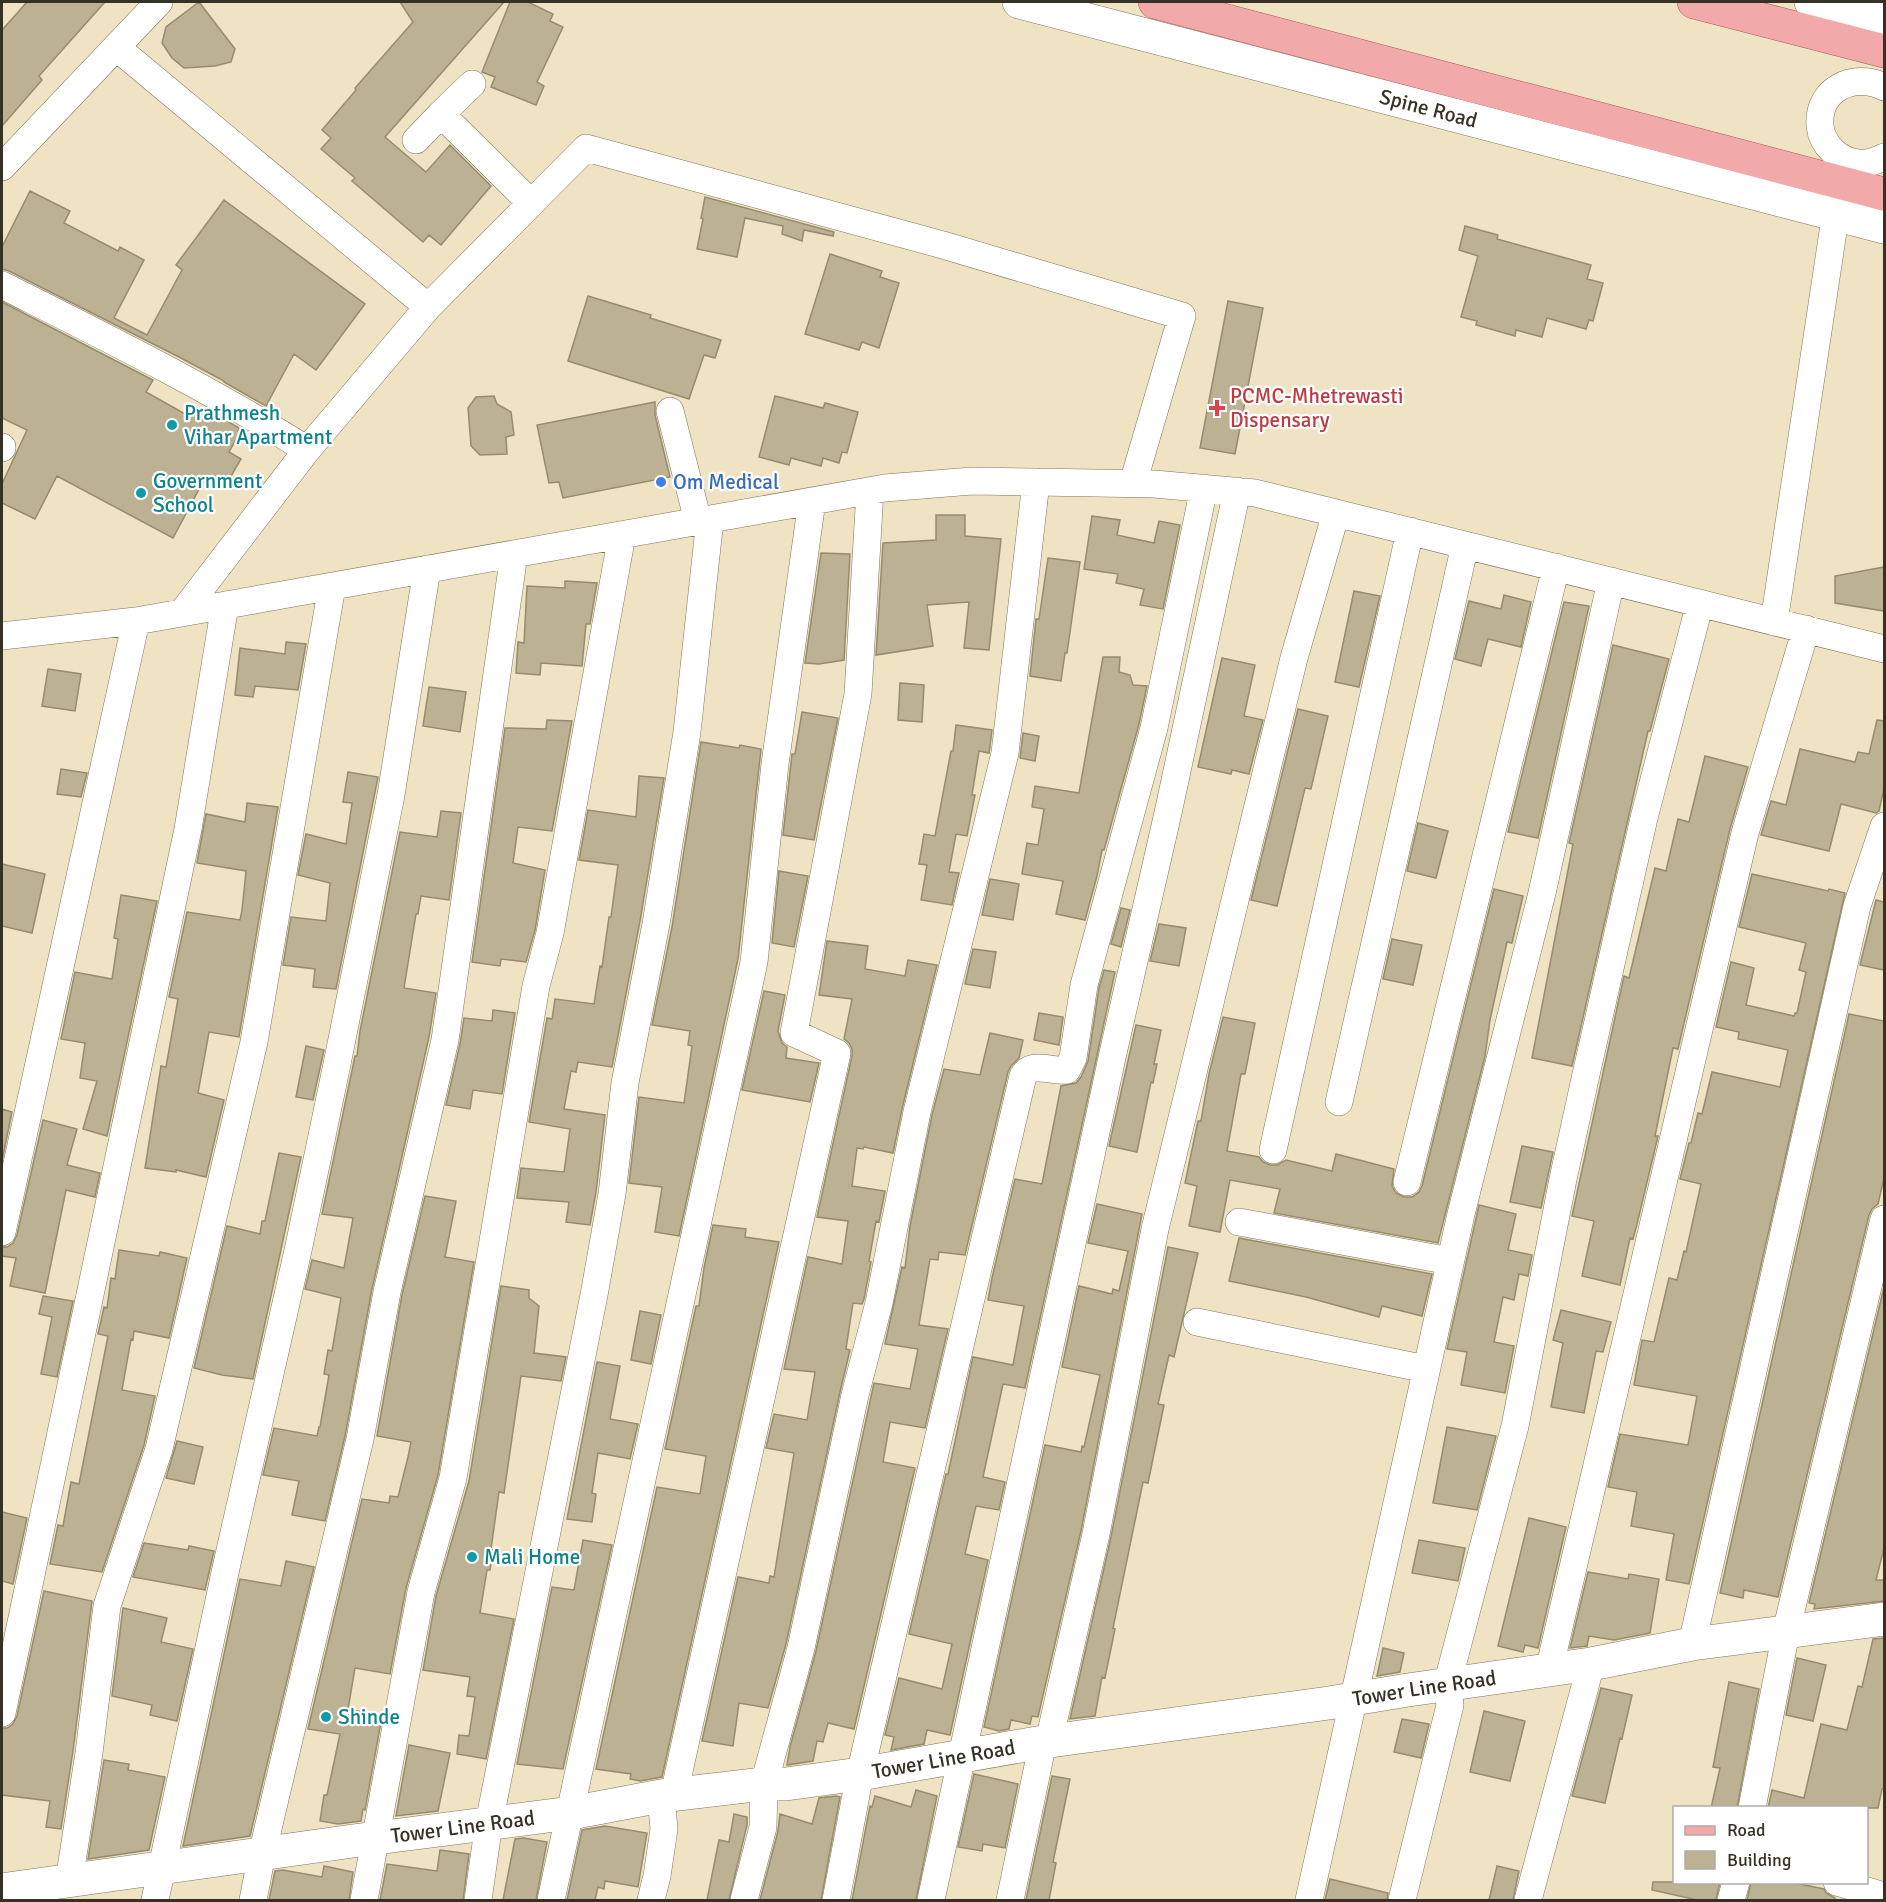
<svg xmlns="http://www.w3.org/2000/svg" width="1886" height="1902" viewBox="0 0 1886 1902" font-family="Signika,sans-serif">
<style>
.building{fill:#bdb193;stroke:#968b6e;stroke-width:1.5}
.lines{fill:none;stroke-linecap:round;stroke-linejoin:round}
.street-casing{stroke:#807559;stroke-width:28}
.secondary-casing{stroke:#807559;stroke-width:34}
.primary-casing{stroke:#aa5957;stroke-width:34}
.street{stroke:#fff;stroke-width:27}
.secondary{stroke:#fff;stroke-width:33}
.primary{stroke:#f2a9aa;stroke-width:33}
.health-dot{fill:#e0444e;stroke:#fff;stroke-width:2}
.culture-dot{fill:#0f9aa8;stroke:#fff;stroke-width:2}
.shop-dot{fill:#3f7fe0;stroke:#fff;stroke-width:2}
.labels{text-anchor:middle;stroke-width:4.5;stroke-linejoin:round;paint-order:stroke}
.street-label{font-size:21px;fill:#363125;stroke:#fff}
.health-label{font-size:21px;fill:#be3a42;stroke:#fff;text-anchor:start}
.culture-label{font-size:21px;fill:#0d838f;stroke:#fff;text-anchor:start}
.shop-label{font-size:21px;fill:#366cbe;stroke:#fff;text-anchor:start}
</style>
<rect width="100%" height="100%" fill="#efe3c4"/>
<path class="building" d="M27,2H105L39,76L42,80L2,126V30Z
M199,2L235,49L231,62L215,66L184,68L172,58L162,43L166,27Z
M400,2H504L385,137L426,172L450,145L491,186L441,245L429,235L423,242L352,181L355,178L321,149L331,138L322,130L356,90L355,88L413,22Z
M510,2H528L553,14L550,21L563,27L537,82L544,86L536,105L491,87L495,77L482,72Z
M30,191L70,211L64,223L118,251L120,247L144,260L114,318L147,335L182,270L176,265L224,200L365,304L316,370L294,354L266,406L224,382V381L179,357L9,271L2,269V247Z
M705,197L834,232L833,236L804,230L802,241L782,234L783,226L745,218L737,257L697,249L703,219L701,218Z
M1465,226L1498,235L1497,239L1591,265L1587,279L1603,283L1593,321L1589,320L1586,329L1547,318L1542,337L1516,330L1515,336L1476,325L1477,321L1461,317L1478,256L1459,250Z
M830,254L882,271L880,277L899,283L879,348L862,342L859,350L805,334Z
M588,296L651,315L650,318L721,340L715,358L704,355L689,399L568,361Z
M1228,301L1263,308L1235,454L1200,448Z
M2,302L153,380L146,392L185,414L191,405L207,414L209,410L239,428L238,431L240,432L229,452L241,459L227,483L215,476L210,484L204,480L173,538L57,476L35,519L2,503V484L27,430L2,418Z
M494,396L497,404L511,412L514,435L506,437L507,454L480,455L471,446L468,408L476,397Z
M775,396L823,408L825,403L858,412L847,453L842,452L839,463L823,458L821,466L791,458L789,465L759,457Z
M655,402V415L670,477L563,498L559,482L549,483L537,425Z
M936,515H965V536L1001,539L989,650L964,648L969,602L927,605L933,646L876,655L883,543L936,540Z
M1092,516L1120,520L1117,535L1154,543L1159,521L1180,525L1163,609L1140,605L1144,589L1116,583L1118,574L1084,569Z
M821,553L850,554L844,660L819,664L805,663Z
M1048,558L1080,562L1067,653H1065L1061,681L1030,676L1036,619H1039Z
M1884,567V611L1835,603V576Z
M565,581L597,583L590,624H586L582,666L541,663L540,675L516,673L518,642L524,643L527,586L565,588Z
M1354,591L1380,596L1359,687L1335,682Z
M1504,595L1531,602L1521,647L1488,639L1481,666L1455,659L1469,601L1501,609Z
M1564,602L1589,606L1538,838L1508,832Z
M286,642L306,644L298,690L255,686L253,697L235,695L240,648L285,654Z
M1613,645L1669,659L1650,731H1648L1572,1066L1532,1058L1573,844L1569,843Z
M1103,657H1120L1119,672L1130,675L1133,685L1147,686L1139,724L1104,850H1102L1097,876L1085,920L1056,914L1063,881L1022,874L1027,843L1038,845L1044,809L1032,807L1035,786L1079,793Z
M1222,658L1255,665L1244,716L1263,720L1249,774L1232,770L1231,774L1198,767Z
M48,669L81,674L75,711L42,706Z
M900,683L924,685L922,722L898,720Z
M429,687L466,692L460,732L423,726Z
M1298,709L1328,716L1311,789L1305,788L1277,906L1251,900Z
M802,712L838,718L814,840L783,835L792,754H795Z
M547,720L572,721L552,831L518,827L513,863L545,870L535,930L526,962L501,959L500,966L472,962L505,728L546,729Z
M1877,720L1884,721V789L1879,811L1876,813L1841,804L1829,851L1761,835L1771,801L1786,805L1800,749L1855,762L1858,752L1869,754Z
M956,725L992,730L989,753L979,751L972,795H975L967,836L956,834L949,872L959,873L952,905L921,900L927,865L919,864L924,834L935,836L951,751H953Z
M1023,733L1039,736L1035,761L1020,758Z
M701,742L739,748L740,745L761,749L738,959L679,1236L655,1232L662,1187L629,1183L639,1097L684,1103L692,1046L688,1045L690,1031L652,1025L672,927Z
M1705,756L1748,767L1730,829L1681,1036L1678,1049L1673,1048L1655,1136H1658L1637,1224L1633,1239L1630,1238L1620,1285L1582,1276L1594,1221L1572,1216L1624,976L1629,978L1655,868L1666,871L1678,819L1689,822Z
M61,769L87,773L81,797L57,794Z
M348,772L378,777L375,792L336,989L313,987L315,969L283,965L291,917L326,921L330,883L298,875L306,834L346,844L352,803L343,802Z
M639,776L664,778L640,921L612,1067L578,1062L576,1072L571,1071L564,1109L605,1115L596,1192L590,1225L566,1222L569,1202L517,1198L519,1184L521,1168L564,1172L570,1129L529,1122L547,1018L552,1019L555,999L594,1004L600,966L602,967L609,917H611L618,865L579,860L588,810L636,817Z
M247,803L278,807L239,1037L209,1032L198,1093L224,1100L206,1177L176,1170V1172L145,1168L161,1066L166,1067L178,999L169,997L187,912L240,920L242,910L246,871L197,863L206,814L245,822Z
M441,811L461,813L449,900L421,896L418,914H416L404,988L436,993L429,1037L372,1289L345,1436L325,1521L292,1515L299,1481L263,1475L274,1428L317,1436L319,1427H320L329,1375L324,1374L328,1350L332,1351L341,1298L305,1289L312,1260L344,1268L353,1218L322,1214L355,1056H357L360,1031L400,832L437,837Z
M1418,823L1448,831L1436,878L1407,871Z
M2,864L45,874L32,933L2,926Z
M779,871L808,876L794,947L772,943Z
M1752,874L1828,891L1829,889L1845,893L1689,1584L1666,1580L1674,1534L1631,1526L1637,1492L1608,1487L1620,1434L1688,1445L1697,1396L1634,1385L1642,1340L1654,1342L1669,1278L1677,1280L1684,1251L1686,1252L1701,1184L1680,1179L1689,1143H1691L1698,1113L1702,1114L1712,1072L1780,1087L1788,1050L1738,1039L1739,1032L1716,1027L1731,962L1754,968L1746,1005L1794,1016L1795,1013H1797L1806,972L1799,970L1806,943L1739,927Z
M990,879L1019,884L1013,920L982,915Z
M1494,889L1523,896L1512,943L1507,942L1490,1020L1485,1056L1438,1243L1274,1213L1280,1189L1230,1180L1220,1232L1189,1226L1197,1186L1185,1183L1198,1121H1201L1209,1074L1223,1017L1255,1023L1245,1074H1241L1227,1151L1259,1157L1263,1162L1270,1165H1277L1286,1160L1332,1171L1336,1154L1394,1169L1392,1186L1396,1193L1404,1197H1412L1419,1192L1422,1186Z
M121,895L157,901L107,1136L83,1129L97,1081L80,1078L85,1043L61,1039L75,972L112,979L118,939L114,938Z
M1876,900L1884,902V970L1860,965Z
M1121,908L1130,910L1121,947L1111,944Z
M1159,924L1186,928L1179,966L1150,961Z
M1392,939L1422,945L1413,985L1383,979Z
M827,941L868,946L865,969L905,976L908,960L937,965L902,1109L893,1153L864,1147L863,1149L857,1148L852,1186L885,1191L879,1222L876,1221L869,1261L871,1262L864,1299L862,1304L853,1303L846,1349L850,1350L840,1392L786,1644L768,1708L739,1703L733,1746L702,1741L738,1577L769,1583L770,1576L774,1577L794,1453L766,1448L774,1414L807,1420L815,1372L784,1369L808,1257L842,1264L848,1221L817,1217L852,1056V1049L849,1043L844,1039L852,999L819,995Z
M973,949L996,952L990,988L965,984Z
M1104,970L1115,972L1025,1388L1003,1384L983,1477L1005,1482L999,1510L976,1506L965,1554L988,1560L950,1735L927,1730L924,1744L891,1750L894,1737L885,1735L899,1678L942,1689L952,1644L909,1634L946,1474H948L973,1357L1013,1365L1024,1306L988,1300L992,1278L1015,1179L1042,1184L1061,1086L1076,1083L1081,1077L1088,1061L1099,988Z
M764,991L785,995L778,1031L782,1043L787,1047L786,1058L819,1063L810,1102L742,1090Z
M493,1010L515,1013L502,1094L473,1090L470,1109L446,1105L460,1044L464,1018L492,1021Z
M1039,1013L1063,1017L1059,1045L1034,1040Z
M1849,1014L1884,1021V1178L1878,1204L1872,1209L1869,1215L1778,1597L1744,1590L1743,1598L1720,1593Z
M1136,1025L1161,1030L1154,1064H1157L1153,1083L1151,1082L1137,1152L1109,1146Z
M990,1033L1023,1040L1019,1058L1011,1066L1008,1072L965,1255L939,1252L938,1260L930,1259L919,1325L948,1329L925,1428L890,1422L883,1462L915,1468L854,1729L828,1723L823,1742L817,1741L813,1761L787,1765L790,1747L816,1651L874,1383L910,1389L918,1349L885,1344L902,1267L905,1268L910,1226L932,1115L944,1069L980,1075Z
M306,1046L324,1050L313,1100L296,1097Z
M2,1109L12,1112L2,1161Z
M43,1120L77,1129L67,1165L100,1173L95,1197L66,1190L45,1293L10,1286L16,1258L2,1256V1247H7L13,1243L17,1235Z
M1522,1146L1553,1152L1541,1208L1510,1202Z
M279,1153L301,1157L253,1379L222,1375L194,1368L227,1226L260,1234L262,1221H265Z
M425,1196L456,1201L445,1257L474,1262L438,1475L406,1588L390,1674L355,1668L348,1709L382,1716L365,1810L363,1809L361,1821L338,1824L320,1821L324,1795H327L340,1734L308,1729L362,1499L389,1503L390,1496L398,1497L408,1457L411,1442L377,1436L402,1295Z
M1097,1204L1142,1214L1081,1531L1038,1717L1032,1716L1030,1724L1011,1720L1009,1729L999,1731L984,1727L1045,1445L1081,1452L1082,1446L1084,1447L1100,1375L1062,1367L1079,1286L1112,1294L1113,1289L1119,1291L1128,1251L1088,1243Z
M1479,1205L1516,1214L1508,1250L1532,1255L1528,1276L1519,1274L1514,1300L1503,1297L1494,1342L1514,1346L1505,1393L1461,1385L1467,1352L1447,1349Z
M713,1225L746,1229L745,1237L779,1242L662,1777L640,1781L630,1779L631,1774L596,1769L657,1487L700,1494L706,1456L665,1449L696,1306H699L704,1268Z
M1239,1238L1432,1274L1422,1316L1382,1306L1379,1317L1306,1297L1229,1281Z
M1168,1247L1198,1253L1174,1357L1169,1355L1158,1404L1164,1405L1148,1483L1143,1482L1113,1628L1115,1629L1105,1678L1102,1677L1095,1716L1070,1719L1111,1537Z
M119,1250L159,1256L160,1252L187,1258L169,1338L134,1331L133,1340L131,1339L122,1390L155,1396L144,1445L102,1572L50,1564L58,1525L63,1526L71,1482L79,1484L108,1336L98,1334L104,1307L107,1308L111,1278L115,1279Z
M501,1286L529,1290V1298L539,1306L534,1353L566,1357L561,1381L521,1376L504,1493L499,1492L491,1549L493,1550L490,1570H487L480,1613L514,1619L486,1759L457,1754L459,1735L469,1736L475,1697L467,1696L470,1677L423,1670L436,1596L469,1481Z
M1884,1287V1548L1876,1580H1884V1601L1814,1609L1815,1604L1809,1603Z
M43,1296L73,1301L57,1377L41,1374L52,1317L39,1314Z
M1561,1310L1611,1322L1603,1352L1596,1351L1584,1413L1551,1407L1563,1343L1553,1340Z
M640,1311L661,1315L651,1364L631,1360Z
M597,1362L620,1366L610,1419L638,1424L630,1459L598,1453L592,1493L596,1494L592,1522L567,1519Z
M1447,1427L1496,1436L1477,1510L1433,1503Z
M177,1441L203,1447L194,1484L166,1478Z
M2,1512L27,1518L13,1584L2,1581Z
M1529,1518L1566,1527L1538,1648L1525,1645L1523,1652L1498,1646Z
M583,1540L612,1545L563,1769L517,1764L552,1587L574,1590Z
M1419,1540L1465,1548L1458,1581L1412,1573Z
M144,1543L188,1550L189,1546L214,1551L205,1590L133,1577Z
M286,1561L314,1567L250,1836L183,1846L240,1579L281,1586Z
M1588,1572L1628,1579L1629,1574L1659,1579L1650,1633L1614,1640L1589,1636L1587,1646L1570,1648Z
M44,1591L92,1601L73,1751L61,1829L46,1827L50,1801L2,1795V1728H7L13,1724L17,1716Z
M123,1608L167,1618L161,1642L193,1649L177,1721L150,1715L152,1705L112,1696Z
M1884,1638V1789H1882L1878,1808H1768L1772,1790L1804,1798L1821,1724L1847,1730L1858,1686L1862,1687L1873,1639Z
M1383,1648L1404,1653L1400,1672L1377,1676Z
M1797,1658L1826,1665L1813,1721L1786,1715Z
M1729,1682L1759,1689L1737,1808H1711L1720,1768L1713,1767Z
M1601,1688L1632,1695L1622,1739L1620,1738L1605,1803L1572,1796Z
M1484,1711L1525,1721L1510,1781L1470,1772Z
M1402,1719L1429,1724L1421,1758L1394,1752Z
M409,1745L450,1753L438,1811L396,1816Z
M104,1760L129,1764L128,1770L165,1777L149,1850L88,1859Z
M974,1774L1018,1784L1005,1848L983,1844L982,1851L958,1847Z
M1052,1776L1070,1779L1053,1862L1056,1863L1049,1900H1026Z
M916,1790L937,1796L916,1900H852L870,1806L872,1807L875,1796L911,1807Z
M836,1796L840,1797L821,1900H760L778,1831L780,1814L812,1824L819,1798Z
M734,1814L747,1817V1825L729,1900H707L719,1840L729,1842Z
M605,1826L647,1833L638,1887L605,1881L604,1889L598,1887L595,1900H567L582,1830Z
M524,1838L547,1842L536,1900H503L515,1839Z
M440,1850L469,1854L463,1900H380L387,1864L437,1871Z
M324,1866L353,1872L349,1900H269L275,1871L283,1870L322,1877Z
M1497,1866L1519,1871L1513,1900H1489Z
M1330,1879L1388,1893L1387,1900H1325Z
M1653,1882H1720L1716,1900H1697L1652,1890Z
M1751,1882H1790L1824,1889L1826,1893L1835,1898V1900H1747Z"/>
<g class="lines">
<g class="street-casing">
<path id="street" d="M116,47L428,307
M472,84L441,114L531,203
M1884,87C1854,72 1817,89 1820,126C1822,145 1839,161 1858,163C1867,164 1876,161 1884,157
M416,140L441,114
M2,167L159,2
M2,285C105,337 209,388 307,450
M670,411L698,521
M2,447V448
M182,613L307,450L428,307L586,148L943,245L1182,316L1133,483
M1774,622L1844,159
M2,636L136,621L885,488L972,481L1036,482L1154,484L1255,493L1884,649
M1339,1102L1465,545
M1273,1150L1410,531
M1407,1182L1556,567
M1239,1222L1450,1261
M2,1232L136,621
M1197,1322L1426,1369
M1692,1644L1857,906L1884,826
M1549,1670L1745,833L1806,629
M2,1713L188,829L225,605
M1049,1741L1096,1534L1155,1229L1294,658L1336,513
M674,1794L837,1053L794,1033L858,694L870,491
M1752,1808L1786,1632L1884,1219
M69,1881L89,1753L107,1606L159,1449L254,1042L332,586
M1837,1882L1884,1896
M155,1900L226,1568L299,1246L337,1064L391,795L427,569
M253,1900L262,1854L360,1439L387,1292L445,1040L514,554
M364,1900L421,1592L453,1478L536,986L550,933L622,535
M478,1900L489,1823L594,1295L612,1194L625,1083L656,924L687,732L710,519
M551,1900L754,962L775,764L812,501
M651,1900L657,1876L664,1829L661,1796
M744,1900L763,1827L764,1784L801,1648L855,1395L879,1303L917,1112L1005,753L1036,482
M836,1900L860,1774L1023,1076C1032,1061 1052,1072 1067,1070L1073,1058L1084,985L1154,728L1204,488
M931,1900L1113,1053L1168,813L1237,491
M1010,1900L1043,1742
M1309,1900L1461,1214L1542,893L1611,581
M1402,1900L1450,1705L1447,1685L1515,1426L1563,1179L1585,1079L1644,818L1700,603
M1528,1900L1591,1664
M1731,1900L1736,1882"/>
</g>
<g class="secondary-casing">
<g id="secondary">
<path id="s1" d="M1019,2L1884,227"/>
<path d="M1811,2L1884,19"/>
<path id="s2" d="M2,1890L353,1841L571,1813L661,1796L764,1784H786L860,1774L1043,1742L1329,1703L1408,1690L1591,1664L1692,1644L1884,1619"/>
</g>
</g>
<g class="primary-casing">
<path id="primary" d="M1155,2L1884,194
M1694,2L1884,51"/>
</g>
<use href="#street" class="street"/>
<use href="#secondary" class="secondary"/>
<use href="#primary" class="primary"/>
</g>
<path class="health-dot" d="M1214 399h6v6h6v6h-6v6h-6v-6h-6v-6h6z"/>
<g class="culture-dot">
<circle cx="172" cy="425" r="6"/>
<circle cx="141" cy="493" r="6"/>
<circle cx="472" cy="1557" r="6"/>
<circle cx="326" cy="1717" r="6"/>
</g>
<circle class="shop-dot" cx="661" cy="482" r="6"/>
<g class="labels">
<g class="street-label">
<text dy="7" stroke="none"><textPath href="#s1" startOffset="423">Spine Road</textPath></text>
<text dy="7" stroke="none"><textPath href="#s2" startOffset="1437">Tower Line Road</textPath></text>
<text dy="7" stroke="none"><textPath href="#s2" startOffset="951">Tower Line Road</textPath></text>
<text dy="7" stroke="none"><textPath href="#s2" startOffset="465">Tower Line Road</textPath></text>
</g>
<g class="health-label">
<text x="1230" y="403">PCMC-Mhetrewasti<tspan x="1230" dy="24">Dispensary</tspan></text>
</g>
<g class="culture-label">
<text x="184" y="420">Prathmesh<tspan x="184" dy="24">Vihar Apartment</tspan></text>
<text x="153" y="488">Government<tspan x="153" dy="24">School</tspan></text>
<text x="484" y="1564">Mali Home</text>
<text x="338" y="1724">Shinde</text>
</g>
<g class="shop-label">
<text x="673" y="489">Om Medical</text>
</g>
</g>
<rect width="1886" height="1902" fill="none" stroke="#363125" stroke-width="6"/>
<rect x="1673" y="1806" width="195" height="78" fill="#ffffff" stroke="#afada8" stroke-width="1.5"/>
<rect x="1685" y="1826" width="30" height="9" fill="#f2a9aa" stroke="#afada8" stroke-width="1.5"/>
<text x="1727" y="1836" font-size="18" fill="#363125">Road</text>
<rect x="1685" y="1851" width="30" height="18" fill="#bdb193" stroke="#afada8" stroke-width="1.5"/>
<text x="1727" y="1866" font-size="18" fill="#363125">Building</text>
</svg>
